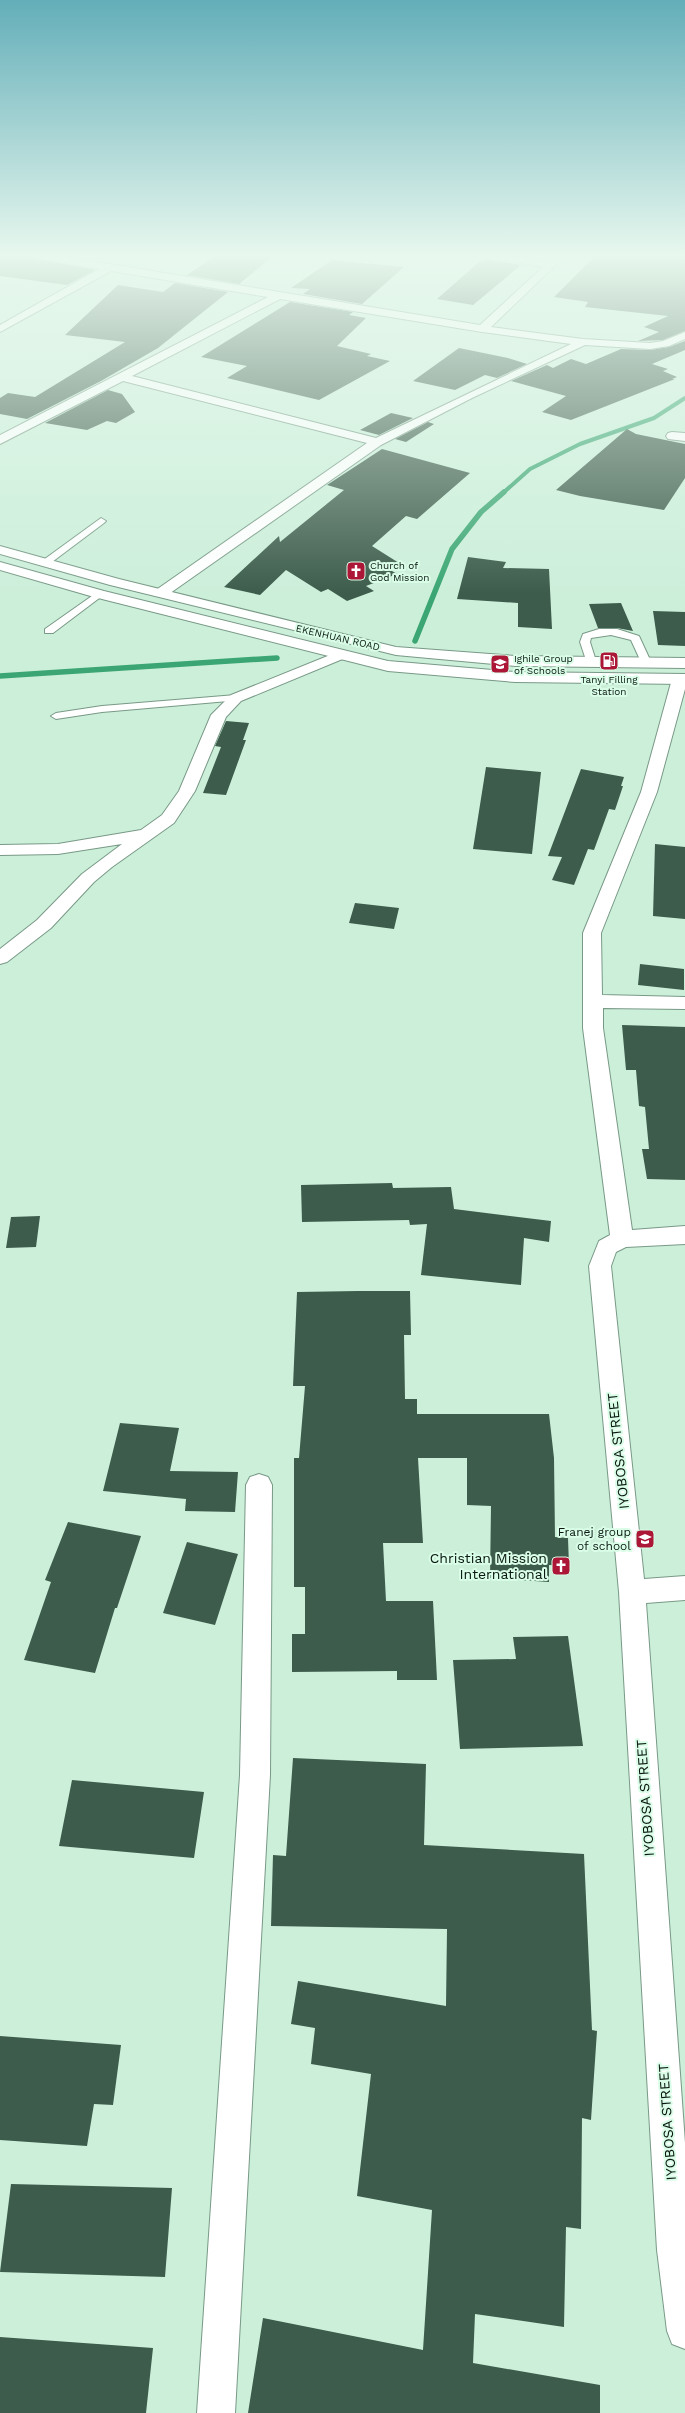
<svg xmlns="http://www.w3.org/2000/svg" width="685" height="2413" viewBox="0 0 685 2413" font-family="'Work Sans',sans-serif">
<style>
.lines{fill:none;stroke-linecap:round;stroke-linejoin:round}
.stream-far1{stroke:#3ba673;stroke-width:4}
.stream{stroke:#3ba673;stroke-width:5.5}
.building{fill:#3d5c4b}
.lane-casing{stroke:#789986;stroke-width:2}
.street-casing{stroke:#789986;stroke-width:2}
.secondary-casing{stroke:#789986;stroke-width:2}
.lane{fill:#fff;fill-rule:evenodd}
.street{fill:#fff;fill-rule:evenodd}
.secondary{fill:#fff;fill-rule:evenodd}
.labels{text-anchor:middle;stroke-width:4;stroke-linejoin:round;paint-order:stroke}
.far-poi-label{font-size:10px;fill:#0a1710;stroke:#d9fde7;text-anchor:start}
.far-street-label{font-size:10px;fill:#0a1710;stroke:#d9fde7}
.poi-label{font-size:12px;fill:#0a1710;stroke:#d9fde7;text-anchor:end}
.near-street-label{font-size:14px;fill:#0a1710;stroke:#d9fde7}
.near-poi-label{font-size:14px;fill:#0a1710;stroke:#d9fde7;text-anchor:end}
</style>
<rect width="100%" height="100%" fill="#ccefda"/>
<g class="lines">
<path class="stream-far1" d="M503,493L530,469L580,444L654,418L685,398"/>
<path class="stream" d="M415,641L452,549L481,512L504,492
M0,676L277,658"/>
</g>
<path class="building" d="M0,256L36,258L95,270L67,285L0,276Z
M215,256H273L239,284L187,275Z
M595,256H685V331L663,340L638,341L659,332L644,327L668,316L585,307L588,302L554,297Z
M485,259L521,265L473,305L437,299L479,262Z
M332,260L404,267L362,304L303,294L310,289L291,288Z
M175,283L228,292L158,348L101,381L27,419L0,414V398L8,393L35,397L125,342L65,335L118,285L163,292Z
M290,302L353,312L349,315L366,318L337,346L371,354L367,356L390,361L319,400L227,378L247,366L201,357Z
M685,341V350L652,364L668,369L663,371L677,377L672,379H675L571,420L542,412L566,396L511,381L547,365L553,368L571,359L586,364L621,349L650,350L669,347Z
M459,348L508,358L527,364L497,378L485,375L455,390L413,381Z
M108,390L122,394L135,412L116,423L107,421L87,430L45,423Z
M391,413L413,418L379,435L360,430Z
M428,422L434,424L406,442L395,439Z
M627,429L636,434L685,444V478L664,510L580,496L556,490Z
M382,449L470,473L417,519L406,516L372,546L399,563L387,568L397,574L366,586L374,591L347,601L328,589L321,592L286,570L260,595L224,587L279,536L280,542L344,490L327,485Z
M468,557L506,562L503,568L549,569L552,629L518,627V603L457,599Z
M621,603L633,631L617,628H598L589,604Z
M653,611L685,612V646L658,645Z
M226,721L249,723L243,740H246L226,795L203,793L221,747L215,746Z
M486,767L541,772L532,854L473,849Z
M581,769L624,777L621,786H623L615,810L609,809L594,850L588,849L574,885L552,880L562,857L548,856Z
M655,844L685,847V919L653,916Z
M355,903L399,908L394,929L349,923Z
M640,964L684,969V990L638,985Z
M622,1025L685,1027V1180L647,1179L642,1149H649L645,1107L639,1106L636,1070H626Z
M392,1183L393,1188L451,1187L454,1209L551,1221L549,1242L524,1238L521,1285L421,1275L427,1224L410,1225L409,1220L302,1222L301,1185Z
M40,1216L36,1247L6,1248L11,1217Z
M358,1291H410L411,1335H404L405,1399H417V1414H549L554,1458L555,1537L568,1538L569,1566L549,1565V1582L490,1578L491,1506L467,1505V1458H418L423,1543H383L386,1601H433L437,1680H397V1671L292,1672V1634H305V1587H294V1458H299L305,1386H293L297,1292Z
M120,1423L179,1428L170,1471L238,1472L235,1512L185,1511L186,1499L103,1491Z
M68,1522L141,1536L117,1608H115L95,1673L24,1660L51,1582L45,1580Z
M187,1542L238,1554L215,1625L163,1613Z
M568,1636L583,1746L460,1749L453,1660L516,1659L513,1637Z
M293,1758L426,1764L424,1845L584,1854L592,2030L597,2031L591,2120L582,2118L581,2229L566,2227L564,2327L475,2314L473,2363L600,2385V2413H248L263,2318L423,2350L432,2210L357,2196L371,2074L311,2064L315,2028L291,2024L298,1981L446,2006L447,1929L271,1926L273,1855L286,1856Z
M72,1780L204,1792L194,1858L59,1846Z
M0,2036L121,2045L113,2105L94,2104L87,2146L0,2140Z
M11,2184L172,2188L165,2277L0,2272Z
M0,2337L153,2348L146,2413H0Z"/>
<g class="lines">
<g class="lane-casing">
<path id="lane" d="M101,518L106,521L104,523L48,565H42V561Z
M99,591L104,594L102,596L53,633H45V629Z
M599,629H617L639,636L651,662L646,665L642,664L631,640L611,635L591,638L590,642L596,661L595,663H587L580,642L583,634Z
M236,695L240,696V700L102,712L56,719L51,716L56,713L102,706Z"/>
</g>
<g class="street-casing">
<path id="street" d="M35,256H57L110,264L480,325L543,267L498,259L493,256H514L548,262L554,256H565L491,327L583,339L650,343L663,341L685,332V339L669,346L650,349L585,345L472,398L381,445L166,596H156L154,593L156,590L367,443L123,381L0,444V435L268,297L111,271L0,332V325L99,269L40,259ZM280,299L482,332L571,344L376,438L132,376Z
M672,432L685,433V441L668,439L666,436L668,433Z
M340,651L345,652L347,655L345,658L241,701L226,717L195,791L174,823L112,867L94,882L51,928L7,962L0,964V949L37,920L82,874L122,844L58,854L0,855V845L58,844L141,830L162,815L179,791L211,715L231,695Z
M680,674L685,676V689L657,792L601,933L602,995L685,997V1009L603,1008V1028L632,1230L685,1226V1244L626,1247L616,1252L611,1266L644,1579L685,1576V1600L646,1603L685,2143V2349L672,2344L667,2331L657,2250L619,1592L589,1266L599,1241L610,1235L583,1028V933L641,792L672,679Z
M259,1474L268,1477L272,1485L270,1775L235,2413H197L240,1775L246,1485L250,1477Z"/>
</g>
<g class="secondary-casing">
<path id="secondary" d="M0,546L119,579L396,647L516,656L685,658V668L516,666L396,655L110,585L0,554Z
M0,562L104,591L388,661L515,672L685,674V684L515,682L388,671L94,597L0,570Z"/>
</g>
<use href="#lane" class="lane"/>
<use href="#street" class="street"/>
<use href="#secondary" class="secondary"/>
</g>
<linearGradient id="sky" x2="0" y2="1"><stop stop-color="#63aeb9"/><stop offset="0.43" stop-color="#e8f8ee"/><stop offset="1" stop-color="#e8f8ee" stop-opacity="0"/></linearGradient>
<rect width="685" height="594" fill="url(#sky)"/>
<defs>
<g id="church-square" transform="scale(1)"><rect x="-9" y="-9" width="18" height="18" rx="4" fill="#ac1737" stroke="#d9fde7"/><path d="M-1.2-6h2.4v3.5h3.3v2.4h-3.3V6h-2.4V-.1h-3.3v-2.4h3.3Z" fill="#fff"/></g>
<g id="fuel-square" transform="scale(1)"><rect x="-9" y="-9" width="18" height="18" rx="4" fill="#ac1737" stroke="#d9fde7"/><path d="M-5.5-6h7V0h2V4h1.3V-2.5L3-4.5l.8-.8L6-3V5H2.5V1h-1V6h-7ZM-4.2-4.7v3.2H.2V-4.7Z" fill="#fff"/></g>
<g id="school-square" transform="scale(1)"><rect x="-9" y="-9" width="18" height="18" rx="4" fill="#ac1737" stroke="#d9fde7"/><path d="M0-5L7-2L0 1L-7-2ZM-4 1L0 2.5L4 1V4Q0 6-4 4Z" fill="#fff"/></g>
</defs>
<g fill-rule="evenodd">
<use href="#church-square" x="356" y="571"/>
<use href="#fuel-square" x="609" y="661"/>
<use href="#school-square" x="500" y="664"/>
<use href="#school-square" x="645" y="1539"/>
<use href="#church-square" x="561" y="1566"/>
</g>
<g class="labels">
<g class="far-poi-label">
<text x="370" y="569">Church of<tspan x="370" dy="12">God Mission</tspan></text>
<text x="514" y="662">Ighile Group<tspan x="514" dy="12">of Schools</tspan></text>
<text x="609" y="683" text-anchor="middle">Tanyi Filling<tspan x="609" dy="12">Station</tspan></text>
</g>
<g class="far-street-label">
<text transform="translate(338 637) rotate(13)" y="4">EKENHUAN ROAD</text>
</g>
<g class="poi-label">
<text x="631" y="1536">Franej group<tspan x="631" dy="14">of school</tspan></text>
</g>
<g class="near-street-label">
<text transform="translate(618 1451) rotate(-96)" y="5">IYOBOSA STREET</text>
<text transform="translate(645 1798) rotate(-94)" y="5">IYOBOSA STREET</text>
<text transform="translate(667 2122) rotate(-94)" y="5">IYOBOSA STREET</text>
</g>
<g class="near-poi-label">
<text x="547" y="1563">Christian Mission<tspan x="547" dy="16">International</tspan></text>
</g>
</g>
</svg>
